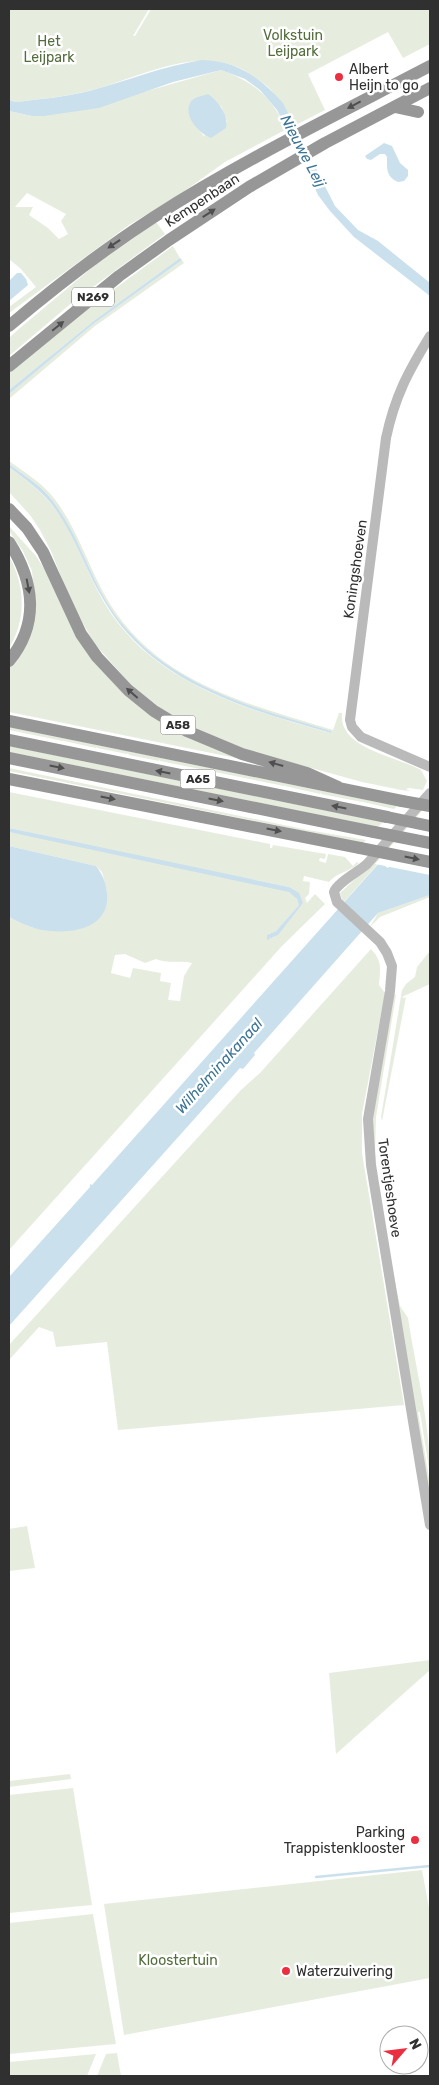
<svg xmlns="http://www.w3.org/2000/svg" width="439" height="2085" viewBox="0 0 439 2085" font-family="Rubik,sans-serif">
<style>
.green{fill:#e6edde;fill-rule:evenodd}
.water{fill:#cae0ed}
.pier{fill:#fff}
.lines{fill:none;stroke-linecap:round;stroke-linejoin:round}
.stream{stroke:#cae0ed;stroke-width:2.5}
.secondary{stroke:#bababa;stroke-width:10}
.highway{stroke:#979797;stroke-width:12}
.highway-bridge{stroke:#979797;stroke-width:12}
.oneway{fill:#4f4f4f}
.poi-dot{fill:#ea2f40;stroke:#fff;stroke-width:2}
.labels{text-anchor:middle;stroke-width:5;stroke-linejoin:round;paint-order:stroke}
.shield{fill:#fff;stroke:#6e6e6e;stroke-width:1}
.shield-label{font-size:12px;font-weight:bold;fill:#303030}
.park-label{font-size:14px;fill:#546d3c;stroke:#fff}
.poi-label{font-size:14px;fill:#303030;stroke:#fff;text-anchor:start}
.street-label{font-size:14px;fill:#303030;stroke:#fff}
.water-label{font-size:15px;font-style:italic;fill:#3b7495;stroke:#fff}
</style>
<rect width="100%" height="100%" fill="#fff"/>
<path class="green" d="M9,9H149L133,36H135L151,9H430V44L403,58L388,32L308,74L325,110L294,126C286,114 279,101 271,90C267,85 261,82 256,78C205,38 142,78 88,91C65,97 40,99 16,102L9,100Z
M221,70C256,83 270,96 287,129L225,162L179,195L129,225L9,313V307L36,287L21,269L9,259V111L32,116L147,91ZM190,103L221,106L227,122L204,136C195,126 187,117 190,103ZM27,193L66,214L61,221L68,234L59,239L48,228L29,215L33,207H15Z
M156,222L165,234L74,301L9,356V338L20,328L107,255Z
M173,246L180,258L95,320L9,390V373L87,309Z
M182,260L184,263L95,326L9,399V394L11,392L92,325Z
M9,461C24,472 41,482 53,497C78,528 89,570 110,604C160,684 249,704 333,730L339,713H342C338,749 397,756 421,770L427,781L423,790L409,788L406,789L410,791L401,790L362,782L275,758L242,748L193,727L162,709L131,685L94,643L71,602L51,551L40,530L30,515L9,492V467C26,480 43,492 56,510C77,539 87,574 105,604C153,684 247,709 330,733L331,731C246,706 154,682 106,601C85,565 74,523 45,492C34,481 21,473 9,464Z
M9,526L36,556L118,684L251,761L9,712V665L34,591L32,571L23,551L9,531Z
M9,556C25,585 27,619 9,648Z
M9,727L397,806L394,809L363,802L362,801V802L321,794V792L320,794L285,786V785L284,786L160,761V759L159,761L129,755L128,753L127,754L97,748V747L96,748L64,741V740L63,741L9,730Z
M9,746L383,822L378,827L9,752Z
M9,768L308,830L366,840L363,843L9,771Z
M9,792L270,844V848H272L273,845L326,854L325,859L320,858L319,861L326,863L328,854L345,857L353,866L357,862L359,863C350,872 337,872 329,882L304,876L303,881L310,882L309,894L305,898L307,903L315,894L325,904L282,946L9,1250V917L34,928L107,892L102,872L96,866L9,846V832L104,849L9,828ZM108,850L289,887L303,903L274,937L268,939L267,935L276,931L299,905C297,894 288,891 278,888L109,853ZM125,954L145,963L156,959C167,964 180,960 192,963L184,976L180,1001L168,1000L171,983L160,981L161,973L133,968L130,978L111,973L115,955Z
M430,799V805L343,903L340,893L363,872Z
M430,895V897L380,917L370,927L378,913Z
M371,949C383,962 380,969 379,985L385,993L362,1114V1153L404,1405L118,1430L107,1342L56,1347L53,1332L39,1327L9,1360V1345L241,1090L260,1073Z
M430,951V984L402,997L404,998L430,985L406,997L382,1121L381,1117L402,990L406,984L415,977L417,967Z
M394,993L396,995L376,1117L375,1154L380,1189L373,1143V1116Z
M392,1267L400,1306L408,1318C416,1370 430,1422 430,1475L420,1412H418L430,1484V1502Z
M27,1526L35,1568L9,1571V1529Z
M430,1660V1670L336,1754L329,1673Z
M70,1774L71,1779L9,1787V1781Z
M73,1788L92,1905L9,1913V1795Z
M422,1870L430,1913V1978L124,2035L104,1904Z
M93,1914L116,2044L9,2054V1923Z
M117,2053L121,2076H97L106,2054Z
M96,2054L87,2076H9V2062Z"/>
<path class="water" d="M202,60C238,61 259,77 283,103L335,206L358,230L378,241L430,283V296L354,237L330,211L318,195L297,149L277,110L260,90L245,79L221,70L173,82L99,108L44,116H32L9,111V100L16,102C41,99 66,97 89,91C127,81 163,66 202,60Z
M208,94C218,101 229,115 226,128L211,138C200,134 183,117 190,103C193,97 202,96 208,94Z
M384,143L392,146L400,163L408,170V176L404,181L398,182C386,176 387,170 387,157L385,154H380L371,160L367,159L365,156Z
M180,258L182,260L92,325L9,394V390L95,320Z
M17,273H21L26,279L28,285L9,301V281Z
M9,464C21,473 34,481 45,492C74,523 85,565 106,601C155,682 247,706 331,731V733C247,709 154,684 106,604C87,574 77,540 56,510C44,492 26,480 9,467Z
M430,806V816L385,866L388,868L430,821V895L378,913L254,1053L255,1055L243,1069L240,1068L9,1326V1277L90,1187V1184L92,1185Z
M9,828L289,887L299,893L303,903L278,935L267,940V935L276,931L299,905L297,899L289,892L9,832Z
M9,846L96,866C104,876 108,888 107,901C104,934 57,935 34,928C25,925 17,921 9,917Z"/>
<path class="pier" d="M295,124L316,164L305,170L284,129Z
M428,804H430V875L375,864Z"/>
<g class="lines">
<path class="stream" d="M316,1877L430,1866"/>
<path class="secondary" d="M430,336C408,372 395,396 386,438L350,720L352,727L361,737L430,767
M430,793L367,864C358,872 337,883 334,892L337,902L380,942L387,953L392,966L390,991L368,1119L371,1165L430,1525"/>
<path class="highway" d="M395,107L418,112
M9,326C55,287 103,250 154,217C243,160 338,114 430,66
M9,366L119,276L169,240L249,187L325,143L430,88
M9,509L27,528L43,552L81,634L97,657L128,690L154,711L187,731L242,754L307,773L338,787
M9,542C34,581 40,623 9,661
M9,721L402,801
M9,740L387,817
M9,758L374,832
M9,779L360,848"/>
<path class="highway-bridge" d="M402,801L430,806
M387,817L430,826
M374,832L430,843
M360,848L430,862"/>
</g>
<defs><path id="oneway-solid" d="M-6-.8H1V-3.2L6.5 0L1 3.2V.8H-6Z" transform="scale(1.25)"/></defs>
<g class="oneway">
<use href="#oneway-solid" transform="translate(354 105) rotate(152)"/>
<use href="#oneway-solid" transform="translate(209 213) rotate(-33)"/>
<use href="#oneway-solid" transform="translate(114 244) rotate(146)"/>
<use href="#oneway-solid" transform="translate(58 326) rotate(-39)"/>
<use href="#oneway-solid" transform="translate(28 586) rotate(79)"/>
<use href="#oneway-solid" transform="translate(132 693) rotate(-139)"/>
<use href="#oneway-solid" transform="translate(276 764) rotate(-164)"/>
<use href="#oneway-solid" transform="translate(57 767) rotate(11)"/>
<use href="#oneway-solid" transform="translate(163 772) rotate(-169)"/>
<use href="#oneway-solid" transform="translate(108 798) rotate(11)"/>
<use href="#oneway-solid" transform="translate(216 800) rotate(11)"/>
<use href="#oneway-solid" transform="translate(339 807) rotate(-169)"/>
<use href="#oneway-solid" transform="translate(274 830) rotate(11)"/>
<use href="#oneway-solid" transform="translate(412 858) rotate(12)"/>
</g>
<g class="poi-dot">
<circle cx="339" cy="77" r="5"/>
<circle cx="415" cy="1840" r="5"/>
<circle cx="286" cy="1971" r="5"/>
</g>
<g class="labels">
<g class="shield">
<rect x="72" y="287.5" width="42" height="19" rx="4"/>
<rect x="160.5" y="715.5" width="35" height="19" rx="4"/>
<rect x="180.5" y="769.5" width="35" height="19" rx="4"/>
</g>
<g class="shield-label">
<text x="93" y="301">N269</text>
<text x="178" y="729">A58</text>
<text x="198" y="783">A65</text>
</g>
<g class="park-label">
<text x="293" y="40">Volkstuin<tspan x="293" dy="16">Leijpark</tspan></text>
<text x="49" y="46">Het<tspan x="49" dy="16">Leijpark</tspan></text>
<text x="178" y="1965">Kloostertuin</text>
</g>
<g class="poi-label">
<text x="349" y="74">Albert<tspan x="349" dy="16">Heijn to go</tspan></text>
<text x="405" y="1837" text-anchor="end">Parking<tspan x="405" dy="16">Trappistenklooster</tspan></text>
<text x="296" y="1976">Waterzuivering</text>
</g>
<g class="street-label">
<text transform="translate(202 200) rotate(-33)" y="5">Kempenbaan</text>
<text transform="translate(355 569) rotate(-82)" y="5">Koningshoeven</text>
<text transform="translate(390 1188) rotate(82)" y="5">Torentjeshoeve</text>
</g>
<g class="water-label">
<text transform="translate(303 151) rotate(62)" y="5">Nieuwe Leij</text>
<text transform="translate(219 1066) rotate(-48)" y="5">Wilhelminakanaal</text>
</g>
</g>
<rect width="439" height="2085" fill="none" stroke="#303030" stroke-width="20"/>
<g transform="translate(404 2050) rotate(62)"><circle r="24" fill="#ffffff" stroke="#acacac"/>
<path d="M0-4L9 19L0 12L-9 19Z" fill="#ea2f40"/>
<text y="-8" font-size="14" font-weight="bold" text-anchor="middle" fill="#303030">N</text>
</g>
</svg>
